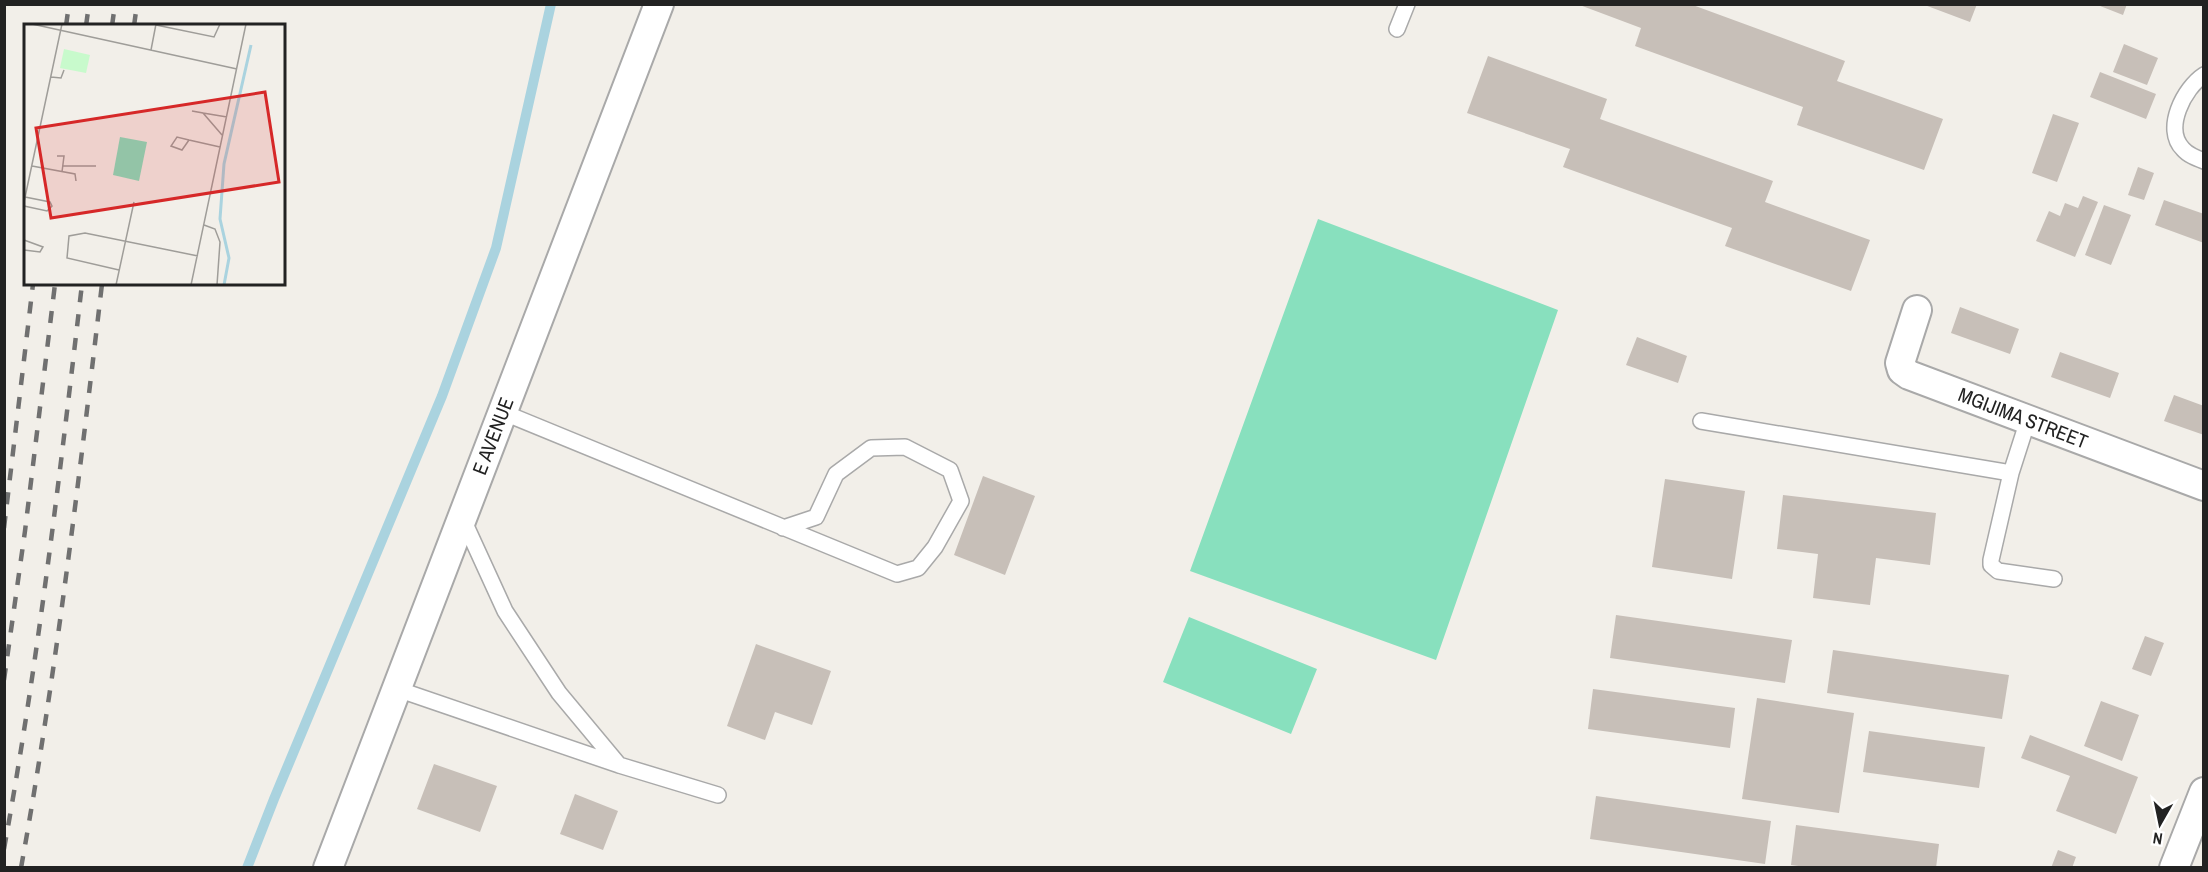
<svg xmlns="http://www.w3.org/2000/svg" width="2208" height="872" viewBox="0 0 2208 872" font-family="'Archivo Narrow',sans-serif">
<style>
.pitch{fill:#88e0be}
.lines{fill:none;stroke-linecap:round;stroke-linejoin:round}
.stream{stroke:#aad3df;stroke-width:10}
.building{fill:#c7bfb8}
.service-casing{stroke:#a9a9a9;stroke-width:18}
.minor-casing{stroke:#a9a9a9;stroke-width:32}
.service{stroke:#fff;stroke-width:15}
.minor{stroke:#fff;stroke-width:28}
.rail{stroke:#707070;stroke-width:4.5;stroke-dasharray:12 12;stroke-linecap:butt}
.labels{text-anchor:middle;stroke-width:5;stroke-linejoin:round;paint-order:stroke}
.street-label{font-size:20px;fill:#222;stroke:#fff}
.inset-river{fill:none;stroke:#aad3df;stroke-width:3}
.inset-road{fill:none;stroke:#9f9d99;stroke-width:1.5}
.view{fill:#d62828;fill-opacity:0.15;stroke:#d62828;stroke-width:3}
.inset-edge{fill:none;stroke:#222;stroke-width:3}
</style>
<rect width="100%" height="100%" fill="#f2efe9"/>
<path class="pitch" d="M1318,219L1558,310L1436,660L1190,571Z
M1189,617L1317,669L1291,734L1163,682Z"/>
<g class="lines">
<path class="stream" d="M247,868L274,799L442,396L496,248L551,4"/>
</g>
<path class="building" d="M1577,4H1690L1845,61L1837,81L1943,119L1924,170L1797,125L1803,107L1635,46L1641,28Z
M1922,4H1977L1970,22Z
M2095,4H2127L2123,15Z
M2124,44L2158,58L2147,85L2113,72Z
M1488,56L1607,99L1600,119L1773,181L1765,202L1870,240L1851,291L1725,246L1732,228L1563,167L1570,149L1467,113Z
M2100,72L2156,94L2146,119L2090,97Z
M2053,114L2079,123L2057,182L2032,173Z
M2138,167L2154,173L2144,200L2128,195Z
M2083,196L2098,202L2075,257L2036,241L2049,211L2060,216L2065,203L2078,208Z
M2164,200L2204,214V243L2155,225Z
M2104,205L2131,215L2111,265L2085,255Z
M1960,307L2019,329L2010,354L1951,333Z
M1637,337L1687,356L1678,383L1626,365Z
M2060,352L2119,373L2110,398L2051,377Z
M2174,395L2204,406V435L2164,421Z
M983,476L1035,496L1005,575L954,555Z
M1665,479L1745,491L1732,579L1652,567Z
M1783,495L1936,513L1930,565L1876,558L1870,605L1813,598L1818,554L1777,549Z
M1616,615L1792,640L1785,683L1610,658Z
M2145,636L2164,643L2151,676L2132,669Z
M756,644L831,671L812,725L775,712L765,740L727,726Z
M1833,650L2009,675L2002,719L1827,693Z
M1593,689L1735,708L1730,748L1588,729Z
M1757,698L1854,713L1839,813L1742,799Z
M2101,701L2139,715L2122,761L2084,746Z
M1869,731L1985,747L1979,788L1863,772Z
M2030,735L2138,777L2116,834L2056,811L2070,776L2021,758Z
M434,764L497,786L480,832L417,809Z
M575,794L618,811L603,850L560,834Z
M1596,796L1771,821L1765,864L1590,839Z
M1796,825L1939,844L1936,868H1813L1791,865Z
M2058,850L2076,857L2072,868H2051Z"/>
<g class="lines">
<g class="service-casing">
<path id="service" d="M1397,29L1407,4
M2204,75C2184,88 2163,129 2183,149C2188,155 2196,158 2204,161
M502,412L897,574L918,568L935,547L961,501L950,470L905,447L871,448L836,474L816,517L783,528
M2028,420L2011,473L1991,560V565L1998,571L2054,579
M1701,421L2011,473
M462,517L505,611L559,693L619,765L718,795
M397,689L619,765"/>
</g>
<g class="minor-casing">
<path id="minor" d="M1917,310L1900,363L1902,370L1909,375L2204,486
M328,868L659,4
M2174,868L2204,792"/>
</g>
<use href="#service" class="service"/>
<use href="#minor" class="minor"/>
<path class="rail" d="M66,26L69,4
M86,26L89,4
M112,26L115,4
M134,26L137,4
M4,528L33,284
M4,680L25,531L55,284
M4,849C38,662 60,473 82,284
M21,868C56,674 79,479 102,284"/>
</g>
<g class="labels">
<g class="street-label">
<text transform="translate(2023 418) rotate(21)" y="7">MGIJIMA STREET</text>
<text transform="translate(493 436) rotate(-69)" y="7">E AVENUE</text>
</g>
</g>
<g transform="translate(24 24)">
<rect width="261" height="261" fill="#f2efe9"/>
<path d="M40,25L66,31L62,49L36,44Z" fill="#c8facc"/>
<path d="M96,113L123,118L115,157L89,151Z" fill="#88e0be"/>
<path class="inset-river" d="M200,261L205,234L196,195L200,140L227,21"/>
<path class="inset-road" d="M8,0L213,45M132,1L190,13L196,0M127,26L132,0M27,53L37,54L40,46M168,87L179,89L198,111M179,89L203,93M165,116L158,126L147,122L153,113L165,116L196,123M33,132H40L38,148M8,142L51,150L52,157M39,142H72M0,178L38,0M0,182L23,187L28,182L26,178L1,173M180,201L191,205L196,218L193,261M0,216L19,223L16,228L0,226M95,246L43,234L45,212L61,209L174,232M92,261L110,178M167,261L222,0"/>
<path class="view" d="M241,68L255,158L27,194L12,104Z"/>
<rect width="261" height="261" class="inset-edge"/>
</g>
<rect width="2208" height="872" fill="none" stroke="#222222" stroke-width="12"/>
<g transform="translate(2160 824) rotate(189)" stroke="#ffffff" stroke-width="4.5" paint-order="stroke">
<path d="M0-4.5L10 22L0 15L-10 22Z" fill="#222222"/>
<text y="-9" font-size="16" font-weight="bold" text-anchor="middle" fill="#222222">N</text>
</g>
</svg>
